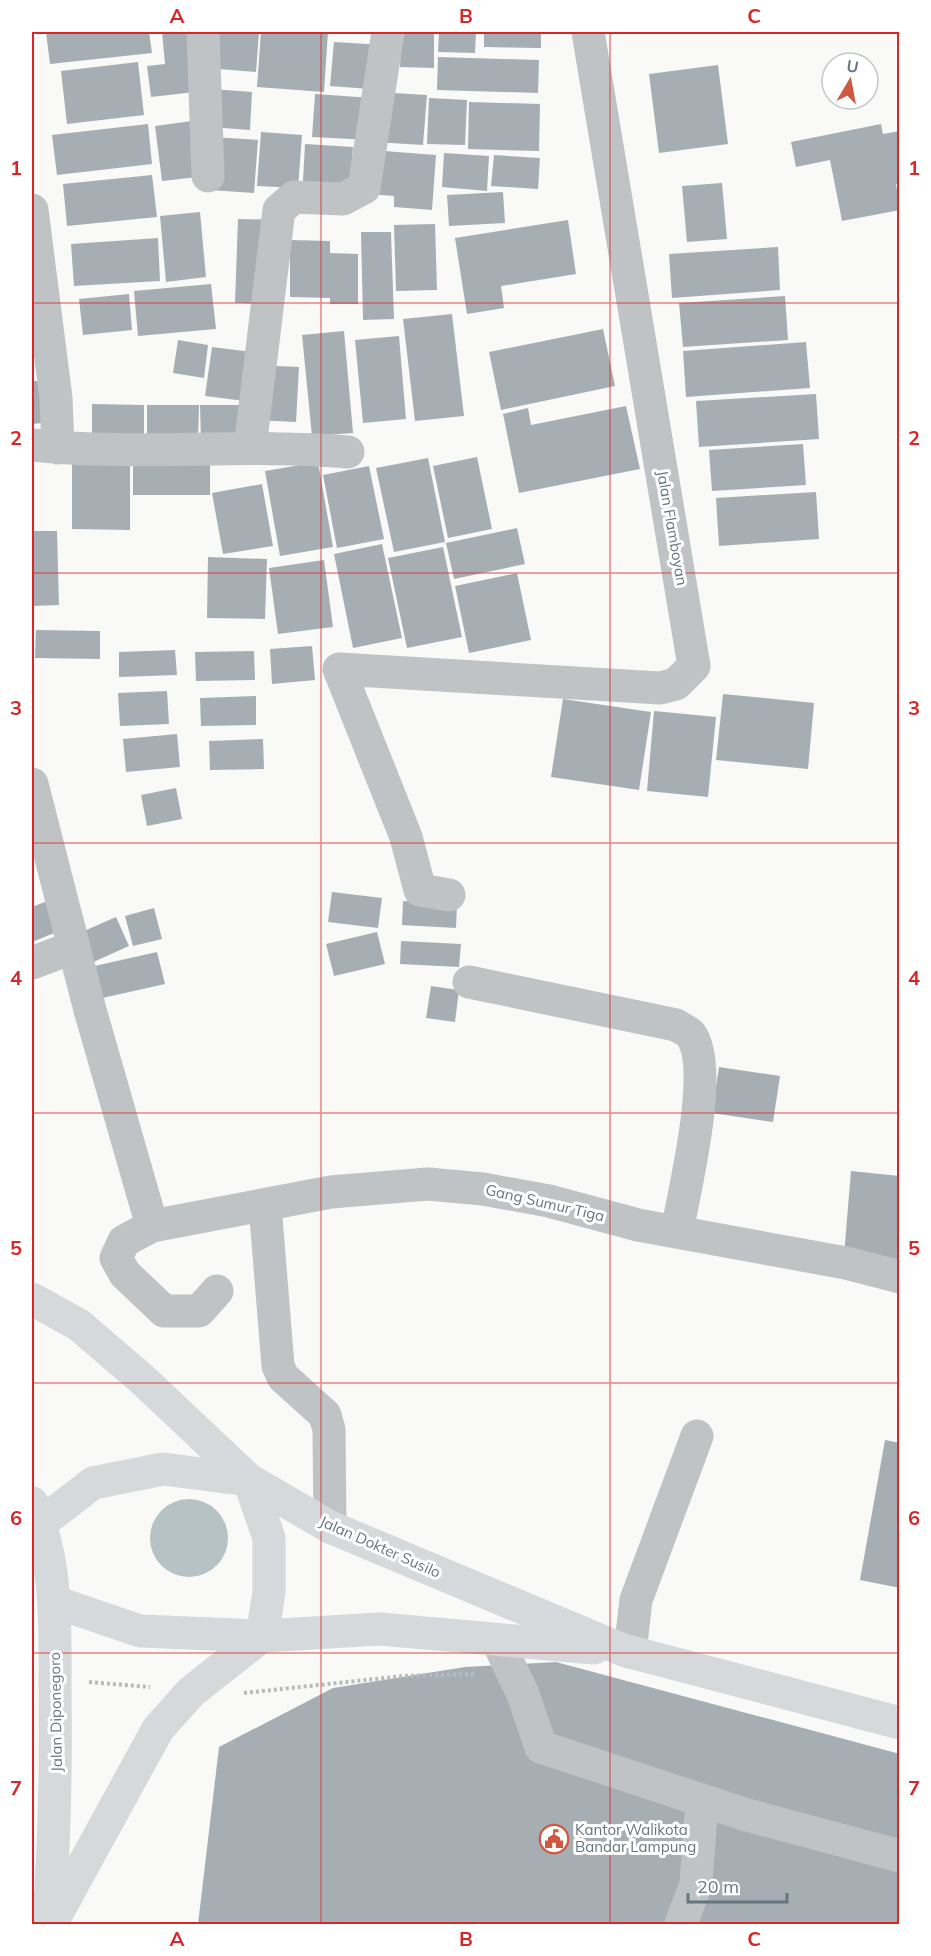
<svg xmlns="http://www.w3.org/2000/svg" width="931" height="1956" viewBox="0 0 931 1956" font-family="Mulish,sans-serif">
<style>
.water{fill:#b7c2c5}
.building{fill:#a7aeb3}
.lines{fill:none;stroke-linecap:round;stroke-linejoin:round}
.path{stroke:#b7bbbd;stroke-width:4;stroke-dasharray:3 3;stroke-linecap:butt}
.minor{stroke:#bfc3c6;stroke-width:33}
.major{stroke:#d5d9db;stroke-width:33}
.grid{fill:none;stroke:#d62828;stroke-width:1.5;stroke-opacity:0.55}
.labels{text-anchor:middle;stroke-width:6;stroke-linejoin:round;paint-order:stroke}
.street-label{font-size:15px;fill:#67767e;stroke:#fff}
.poi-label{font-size:15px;fill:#67767e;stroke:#fff;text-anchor:start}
.neatline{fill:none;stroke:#d62828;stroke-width:2}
.grid-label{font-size:20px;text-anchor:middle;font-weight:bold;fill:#d62828}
</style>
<rect width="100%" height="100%" fill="#f9f9f7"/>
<path class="water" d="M150 1538a39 39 0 1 1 78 0a39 39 0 1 1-78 0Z"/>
<path class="building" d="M46,32H149L152,53L50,64Z
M162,32H197L204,91L151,97L147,66L165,64Z
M209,32H259L256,72L206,68Z
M261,32H328L324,92L257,87Z
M401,32H434V68L400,67Z
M439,32H476L475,53L438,52Z
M484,32H541V48L484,47Z
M334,42L385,45L382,90L330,86Z
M438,57L539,60L538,93L437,90Z
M138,62L144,115L67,124L61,71Z
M718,65L728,144L659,153L649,74Z
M212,89L252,92L250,130L210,127Z
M377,92L427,95L423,145L374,142Z
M315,94L373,98L370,140L312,137Z
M429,98L467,100L465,145L427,144Z
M469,102L540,104L539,151L468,149Z
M192,121L198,177L162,181L155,126Z
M148,124L152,164L57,175L52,135Z
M881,124L883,134L900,131V183L896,184L900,210L842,221L830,160L796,167L791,142Z
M261,132L302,135L298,188L257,186Z
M213,137L258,140L254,193L210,190Z
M305,144L353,147L349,201L302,198Z
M359,149L436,155L432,210L394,207V196L356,193Z
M444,153L489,156L487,191L442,187Z
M494,155L540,158L538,189L491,186Z
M152,175L157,217L67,226L63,184Z
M722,183L727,239L687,242L682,186Z
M503,192L505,223L449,226L447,195Z
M200,212L206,277L166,282L160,216Z
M238,219L284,220L281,304L235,303Z
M568,220L576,274L501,286L504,308L467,314L455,238Z
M435,224L437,290L396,291L394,225Z
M361,232H391L394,319L363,320Z
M158,238L160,281L74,286L71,244Z
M290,240L330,241V253L358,254V304H330V298L290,297Z
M778,247L780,290L672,298L669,254Z
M211,284L216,329L138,336L134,291Z
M129,294L132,330L83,335L79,299Z
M785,296L788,340L683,347L679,303Z
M452,314L464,416L415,421L403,319Z
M603,329L615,386L501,410L489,352Z
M344,331L353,433L312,436L302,335Z
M399,336L406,419L363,423L355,340Z
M178,340L208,345L204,378L173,373Z
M806,342L810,388L686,397L683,351Z
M212,347L252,352L245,401L205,396Z
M256,365L299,367L296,422L253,420Z
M32,381H39L43,423L32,424Z
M816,394L819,439L699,447L696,401Z
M92,404L144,405V442H92Z
M147,405H199L198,442H147Z
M200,405H242V442L201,441Z
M626,406L640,469L519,493L503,414L528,408L531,425Z
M803,444L806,485L712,491L709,450Z
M72,454H130V530L72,529Z
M133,457H210V495H133Z
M477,457L492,529L448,538L433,466Z
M428,458L445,542L394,552L376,468Z
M318,462L333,547L280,556L265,471Z
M369,466L384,539L337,548L323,475Z
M262,484L273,546L223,554L212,493Z
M816,492L819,539L719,546L716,498Z
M517,528L525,564L454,579L446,543Z
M32,531H57L59,605L32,606Z
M382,544L402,638L353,648L334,554Z
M443,547L462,637L407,648L388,558Z
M208,557L267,559L265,619L207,618Z
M324,560L333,627L278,634L269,568Z
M517,573L531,640L469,653L455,586Z
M36,630L100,631V659L35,658Z
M312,646L315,680L272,684L270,649Z
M175,650L177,675L119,677V652Z
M254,651L255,680L196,681L195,652Z
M167,691L169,724L120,726L118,693Z
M723,694L814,703L808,769L716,760Z
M256,696V725L201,726L200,698Z
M563,699L651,712L639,790L551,777Z
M654,711L716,717L708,797L647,791Z
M177,734L180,767L126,772L123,739Z
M263,739L264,769L210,770L209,741Z
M176,788L182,819L147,826L141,795Z
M332,892L382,898L378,928L328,922Z
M50,900L62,930L32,942V907Z
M403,901L457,904L456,928L402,925Z
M154,908L162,939L133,946L125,916Z
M116,917L129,946L89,964L75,935Z
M377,932L385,964L334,976L326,944Z
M401,941L461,944L459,967L400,964Z
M157,952L165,984L98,999L90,967Z
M431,986L459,990L455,1022L426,1018Z
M719,1067L780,1076L773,1122L712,1113Z
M851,1171L900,1176L898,1261L844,1255Z
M885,1440L900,1443V1588L860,1580Z
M556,1662L900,1754V1924H198L219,1747L333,1688L465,1667Z"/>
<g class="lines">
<path class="path" d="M89,1682L150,1687
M244,1693L403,1676L476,1674"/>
<path class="minor" d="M203,32L208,176
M32,210L56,398L58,448
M32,445C137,456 242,443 348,452
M250,448L279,210L294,197L343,199L364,188L388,32
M32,784L90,1010L152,1226
M449,895L420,890L406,837L339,669L660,688L676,684L694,666L588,32
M32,963L74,947
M469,982L676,1025C680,1028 688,1031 691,1035C715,1069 684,1191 677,1232
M265,1205L278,1366L283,1377L325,1415L329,1430L330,1527
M217,1291L199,1311H164L125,1274L116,1258L124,1241L152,1226L331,1192L428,1184L483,1189L549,1201L638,1225L846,1263L900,1277
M497,1640L522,1692L541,1747L747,1815L900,1856
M630,1652L636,1600L697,1436
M681,1924L696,1884L702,1800"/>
<path class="major" d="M32,1299L79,1325L143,1380L249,1480L269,1538V1592L262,1636L191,1692L158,1729L51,1924
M32,1503C58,1561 55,1626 55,1688C56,1766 55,1839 49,1916
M41,1523L93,1483L163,1469L249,1480L330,1527L623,1650L900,1723
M55,1602L140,1631L262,1636L380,1629L594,1648"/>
</g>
<path class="grid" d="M321,32V1924M610,32V1924M32,303H900M32,573H900M32,843H900M32,1113H900M32,1383H900M32,1653H900"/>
<defs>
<g id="civic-ring" transform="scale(1.5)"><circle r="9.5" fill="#fff" stroke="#ce5942" stroke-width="1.5"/><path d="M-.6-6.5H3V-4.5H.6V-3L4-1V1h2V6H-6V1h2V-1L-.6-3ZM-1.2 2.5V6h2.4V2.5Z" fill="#ce5942"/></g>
</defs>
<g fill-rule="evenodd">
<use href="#civic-ring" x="554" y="1839"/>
</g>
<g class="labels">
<g class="street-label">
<text transform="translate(672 528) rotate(80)" y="5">Jalan Flamboyan</text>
<text transform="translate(545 1203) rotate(13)" y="5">Gang Sumur Tiga</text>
<text transform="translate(380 1547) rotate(24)" y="5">Jalan Dokter Susilo</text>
<text transform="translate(56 1712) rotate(-91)" y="5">Jalan Diponegoro</text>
</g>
<g class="poi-label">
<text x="575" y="1835">Kantor Walikota<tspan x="575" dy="17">Bandar Lampung</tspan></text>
</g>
</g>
<rect width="931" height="1956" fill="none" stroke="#ffffff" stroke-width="66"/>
<g transform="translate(850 81) rotate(10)"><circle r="28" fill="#ffffff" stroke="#c2c8cb" stroke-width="1.5"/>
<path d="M0-4.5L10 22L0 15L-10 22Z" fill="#ce5942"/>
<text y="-9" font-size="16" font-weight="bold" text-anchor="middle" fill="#67767e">U</text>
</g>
<path d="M688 1893v9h99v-9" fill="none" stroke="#67767e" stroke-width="3"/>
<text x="697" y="1893" font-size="18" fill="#67767e" stroke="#ffffff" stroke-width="4.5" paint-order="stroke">20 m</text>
<rect x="33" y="33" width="865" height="1890" class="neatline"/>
<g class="grid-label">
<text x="177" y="23">A</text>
<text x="466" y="23">B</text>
<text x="754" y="23">C</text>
<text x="16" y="175">1</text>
<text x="914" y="175">1</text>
<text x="16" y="445">2</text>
<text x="914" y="445">2</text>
<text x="16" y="715">3</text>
<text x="914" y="715">3</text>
<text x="16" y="985">4</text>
<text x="914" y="985">4</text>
<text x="16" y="1255">5</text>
<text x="914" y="1255">5</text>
<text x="16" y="1525">6</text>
<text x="914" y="1525">6</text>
<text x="16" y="1795">7</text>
<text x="914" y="1795">7</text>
<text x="177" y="1946">A</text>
<text x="466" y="1946">B</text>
<text x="754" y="1946">C</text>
</g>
</svg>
